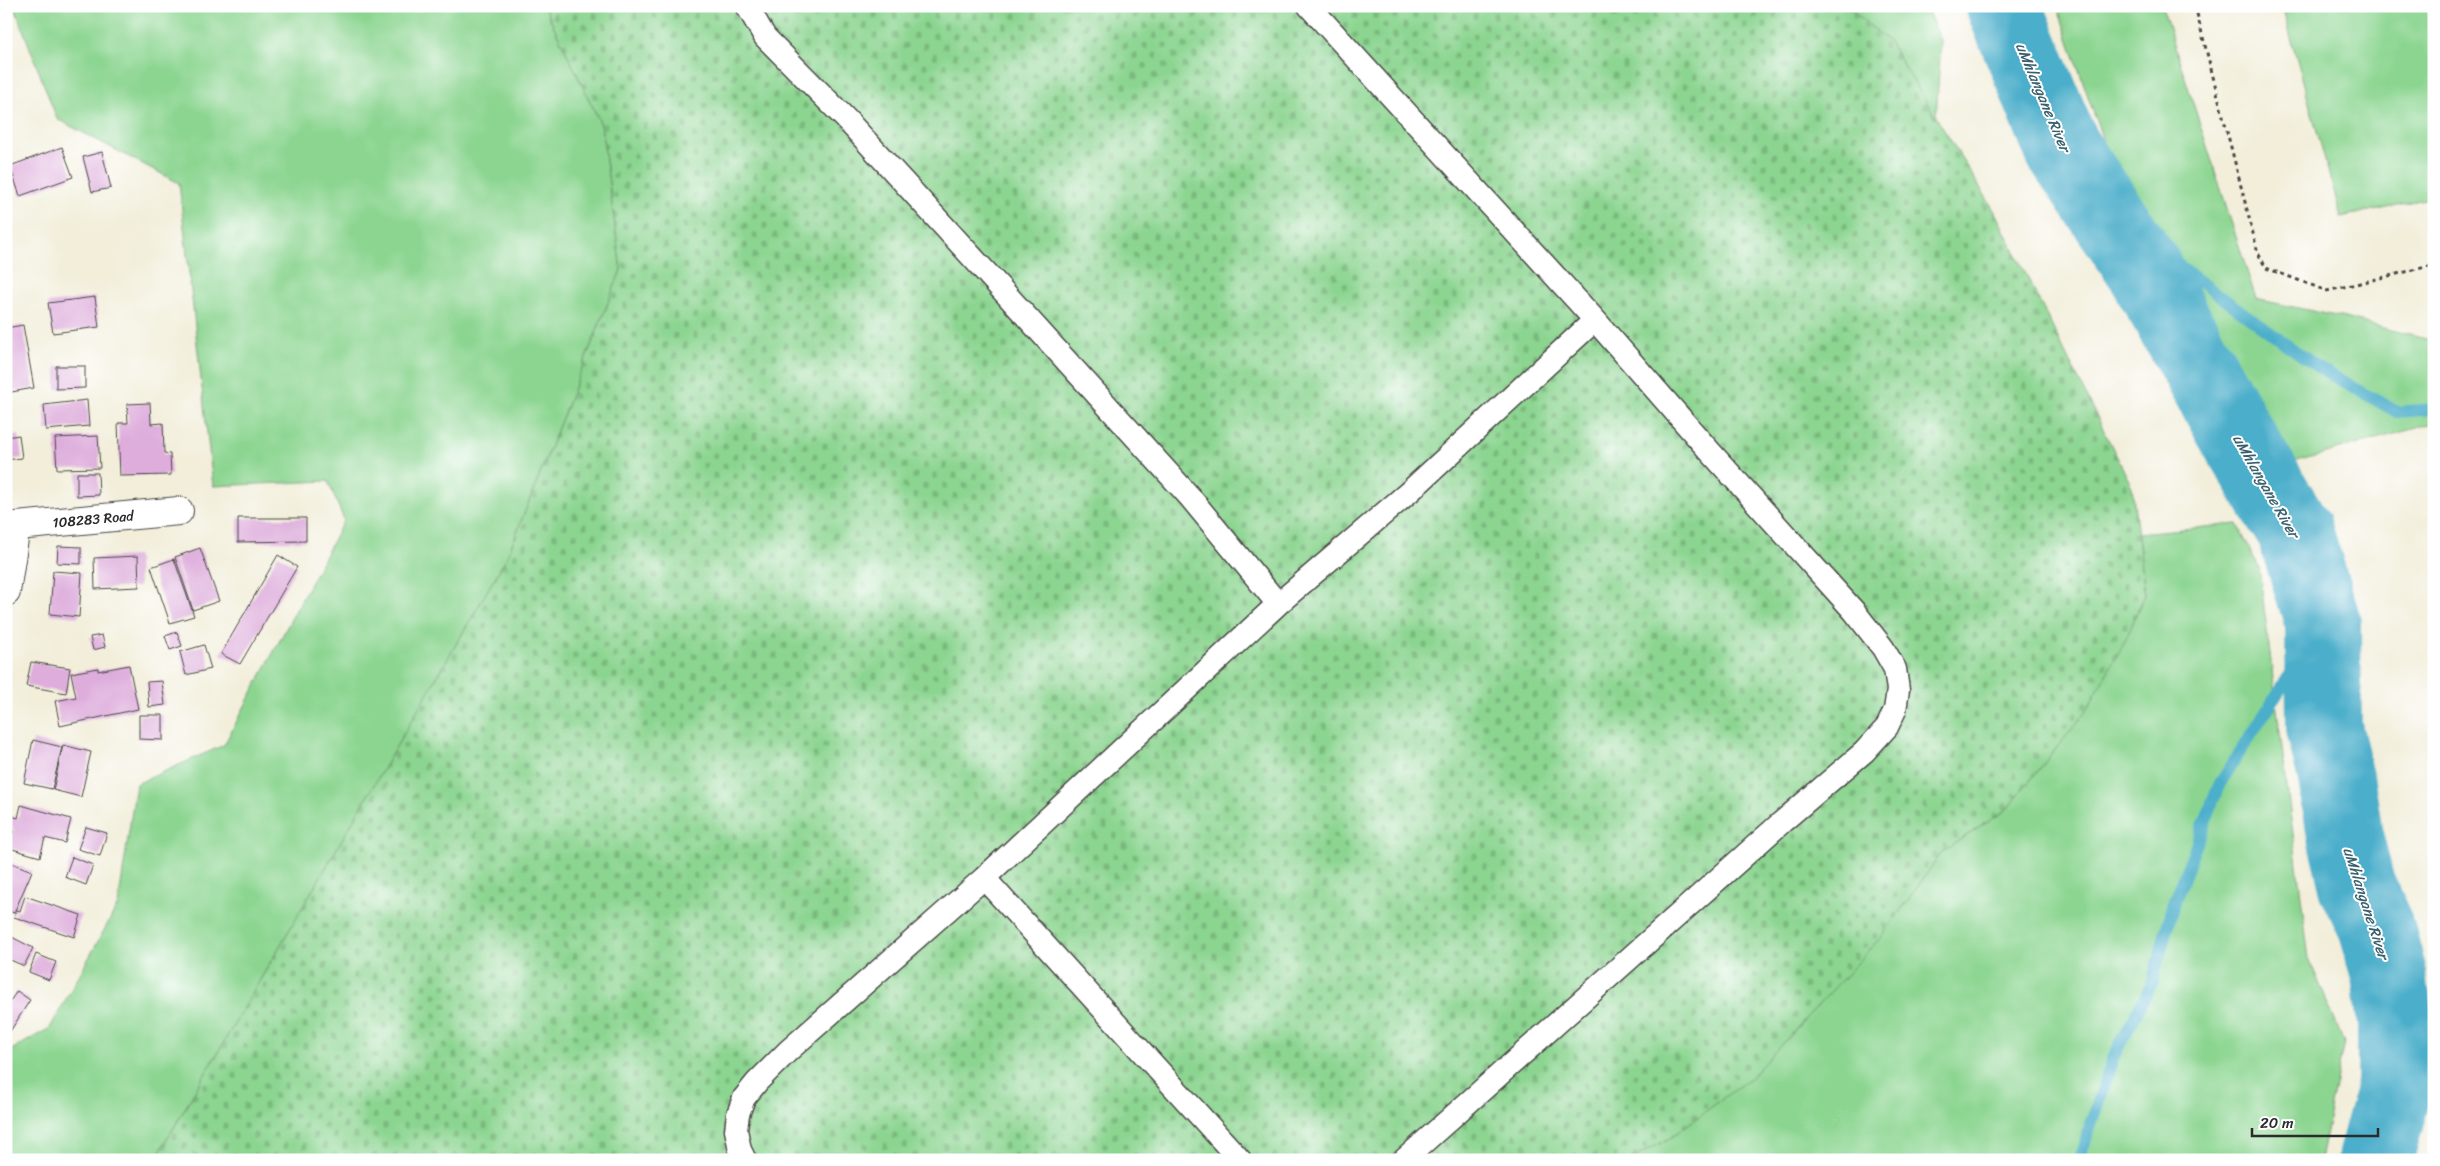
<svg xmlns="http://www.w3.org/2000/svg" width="2440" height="1166" viewBox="0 0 2440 1166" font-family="Sriracha,sans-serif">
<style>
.green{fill:#8cd591;stroke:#5c805e}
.cemetery{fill:url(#cemetery-stones);stroke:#5c805e}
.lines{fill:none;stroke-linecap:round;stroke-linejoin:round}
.stream{stroke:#4baeca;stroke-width:12}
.river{stroke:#4baeca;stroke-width:76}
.building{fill:#deaddc}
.service-casing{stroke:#494845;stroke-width:25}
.minor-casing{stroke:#494845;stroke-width:30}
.path{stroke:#494845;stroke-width:3;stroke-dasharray:4 4;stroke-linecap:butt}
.service{stroke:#fff;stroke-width:22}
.minor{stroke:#fff;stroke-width:28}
.labels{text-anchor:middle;stroke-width:4;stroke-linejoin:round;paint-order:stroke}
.street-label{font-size:14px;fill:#2b2b2b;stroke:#fff}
.water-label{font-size:15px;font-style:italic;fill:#385f6b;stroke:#fff}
</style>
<defs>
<pattern id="cemetery-stones" width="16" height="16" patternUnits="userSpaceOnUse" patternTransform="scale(1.25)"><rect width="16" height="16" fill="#8cd591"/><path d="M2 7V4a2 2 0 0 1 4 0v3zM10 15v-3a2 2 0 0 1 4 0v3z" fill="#79b77d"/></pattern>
</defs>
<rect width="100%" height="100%" fill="#fff"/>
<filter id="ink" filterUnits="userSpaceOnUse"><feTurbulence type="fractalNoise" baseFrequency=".02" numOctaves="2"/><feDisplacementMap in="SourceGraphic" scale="10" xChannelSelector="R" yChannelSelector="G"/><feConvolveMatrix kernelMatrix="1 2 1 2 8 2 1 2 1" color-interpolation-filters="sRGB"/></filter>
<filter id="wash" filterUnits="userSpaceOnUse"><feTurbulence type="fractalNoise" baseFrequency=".0096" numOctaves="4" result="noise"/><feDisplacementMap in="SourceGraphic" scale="20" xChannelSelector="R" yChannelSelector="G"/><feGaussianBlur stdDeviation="1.12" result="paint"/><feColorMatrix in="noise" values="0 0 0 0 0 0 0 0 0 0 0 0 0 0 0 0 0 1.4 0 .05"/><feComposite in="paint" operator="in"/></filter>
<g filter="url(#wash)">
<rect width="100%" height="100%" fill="#f2eeda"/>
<path class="green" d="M14,6H544L601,124L621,270L507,557L155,1160H6V1053L50,1028L118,905L136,784L224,745L344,520L328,481L213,486L179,183L57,119Z
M1847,6H1925L1941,40L1936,118L1889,42Z
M2057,6H2162L2256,299L2345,318L2434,341V423L2268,469L2118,184Z
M2282,6H2434V197L2341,217Z
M2237,524L2259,568L2309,959L2344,1042L2320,1160H1630L1670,1138L1880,939L1943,851L2006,810L2085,713L2145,594L2138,533Z"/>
<path class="cemetery" d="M544,6H1847L1889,42L1994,210L2132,487L2145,594L2126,639L2085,713L2006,810L1943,851L1880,939L1750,1078L1670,1138L1630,1160H155L507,557L621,270L601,124Z"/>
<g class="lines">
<path class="stream" d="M2106,213L2319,368L2397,412L2434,409
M2079,1160L2113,1058L2152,983L2173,906L2219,785L2323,623"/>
<path class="river" d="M2004,6L2062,148L2143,267L2240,441L2295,532L2323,623L2324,727L2336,778L2345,835L2357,885L2376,926L2389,975L2395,1023V1086L2375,1160"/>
</g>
<g id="blocks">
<path class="building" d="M62,147L73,177L20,196L10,166Z
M102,152L111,188L92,192L83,157Z
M95,297L99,327L53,333L48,303Z
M23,325L34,388L6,393V328Z
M56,366H85V388L56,389Z
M87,400L89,426L46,430L44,405Z
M150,403L151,424L163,423L164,453L170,454L171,475L120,476L118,423H128L127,404Z
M19,435L22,458L6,460V437Z
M98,436L100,468L57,469L55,438Z
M77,473H98L99,495L77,496Z
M238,518H306V541L238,542Z
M58,546L81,547V564L57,563Z
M200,548L219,601L193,610L175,557Z
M278,555L297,567L240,664L221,654Z
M138,556L139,587L95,589L94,558Z
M174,559L194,616L170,623L151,567Z
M53,571L82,573L79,617L50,614Z
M177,632L182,646L170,650L165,636Z
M102,635L105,647L93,650L90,637Z
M204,645L211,669L186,675L180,652Z
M31,662L70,668L66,693L26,686Z
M129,665L138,709L60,726L55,701L76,697L71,673L98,668V671Z
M162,681L165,705L149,707L147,682Z
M139,715H163V740L139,739Z
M33,740L62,747L52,789L24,783Z
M63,745L91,752L81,797L53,790Z
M21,805L71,819L65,843L45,838L40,857L9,848L14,828L6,825L9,815L18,818Z
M86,827L107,833L100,856L78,849Z
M72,857L93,865L86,885L65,877Z
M9,862L32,871L14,913L6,910V869Z
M25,896L81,915L74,937L14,917L17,910L20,911Z
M6,934L33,948L24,966L6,958Z
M36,954L56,962L49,980L29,972Z
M17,991L30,1000L9,1033L6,1031V1007Z"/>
</g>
</g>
<g filter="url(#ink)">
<use href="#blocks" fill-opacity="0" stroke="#494845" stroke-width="1"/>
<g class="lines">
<g class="service-casing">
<path id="service" d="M747,6L765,37L846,119L1005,293L1189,496L1278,604
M1309,6L1595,320L1705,446L1854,611L1883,648L1895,669L1898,690L1895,710L1887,727L1864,752L1782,822L1404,1160
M984,878L1240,1160
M745,1160L740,1150L736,1130L738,1114L744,1098L757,1082L788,1051L984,878L1278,604L1409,492L1595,320"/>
</g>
<g class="minor-casing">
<path id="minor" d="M6,527L179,511
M6,592L16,526"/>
</g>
<path class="path" d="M2195,6L2258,253L2266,268L2327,291L2434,265"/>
<use href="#service" class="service"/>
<use href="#minor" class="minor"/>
</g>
</g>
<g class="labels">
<g class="street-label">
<text transform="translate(93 519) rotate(-5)" y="5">108283 Road</text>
</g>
<g class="water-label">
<text transform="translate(2043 97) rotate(67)" y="5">uMhlangane River</text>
<text transform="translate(2266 486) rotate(60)" y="5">uMhlangane River</text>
<text transform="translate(2366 903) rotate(72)" y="5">uMhlangane River</text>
</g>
</g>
<rect width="2440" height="1166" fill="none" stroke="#fff" stroke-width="25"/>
<path d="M2252 1128v8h126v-8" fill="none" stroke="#2b2b2b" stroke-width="2.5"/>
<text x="2260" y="1128" font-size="15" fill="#2b2b2b" stroke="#ffffff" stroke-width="4" paint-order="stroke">20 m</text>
</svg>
